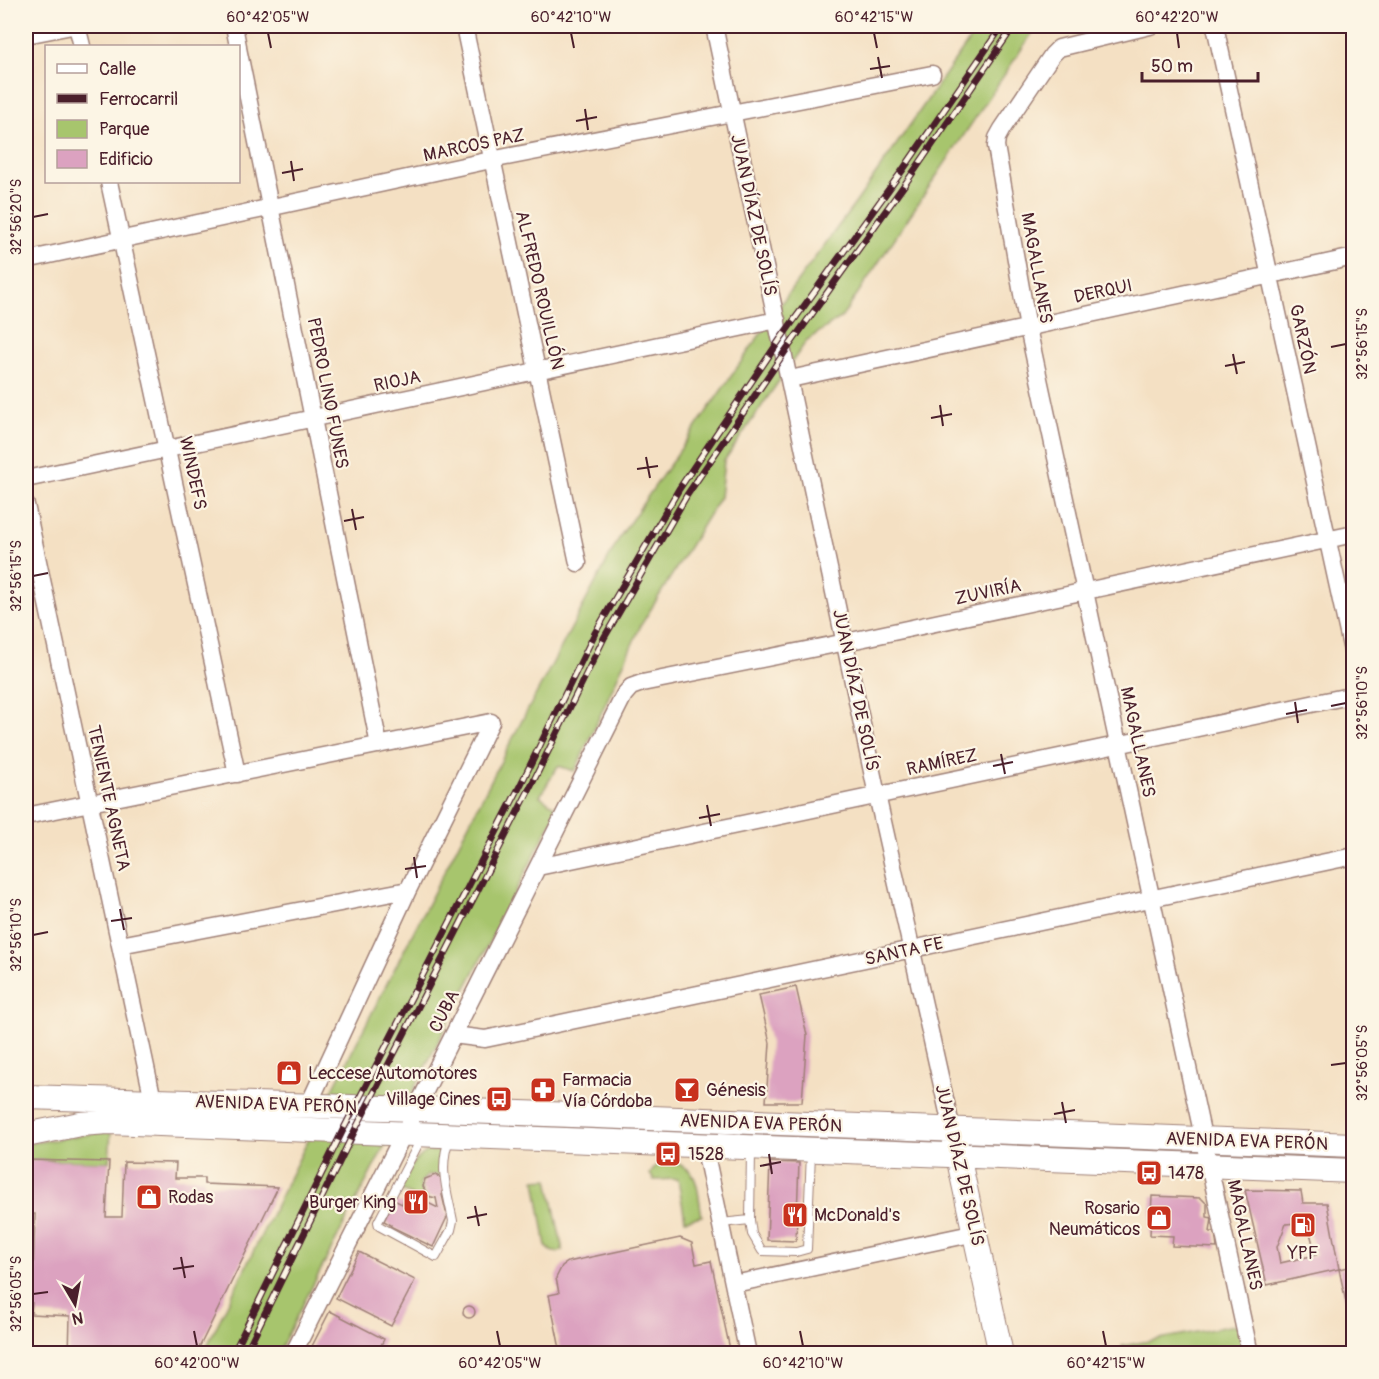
<svg xmlns="http://www.w3.org/2000/svg" width="1379" height="1379" viewBox="0 0 1379 1379" font-family="Pangolin,sans-serif">
<style>
.green{fill:#a7c56d;stroke:#78724c;stroke-width:1.5}
.building{fill:#dca2c0;fill-rule:evenodd}
.lines{fill:none;stroke-linecap:round;stroke-linejoin:round}
.lane-casing{stroke:#9f8077;stroke-width:10}
.street-casing{stroke:#9f8077;stroke-width:19}
.secondary-casing{stroke:#9f8077;stroke-width:26}
.lane{stroke:#fff;stroke-width:8}
.street{stroke:#fff;stroke-width:16}
.secondary{stroke:#fff;stroke-width:24}
.rail-casing{stroke:#4a1f2b;stroke-width:7}
.rail{stroke:#fcf5e5;stroke-width:4.5;stroke-dasharray:14;stroke-linecap:butt}
.ticks{fill:none;stroke:#4a1f2b;stroke-width:2}
.labels{text-anchor:middle;stroke-width:4.5;stroke-linejoin:round;paint-order:stroke}
.street-label{font-size:18px;fill:#4a1f2b;stroke:#fcf5e5}
.poi-label{font-size:18px;fill:#4a1f2b;stroke:#fcf5e5;text-anchor:start}
.neatline{fill:none;stroke:#4a1f2b;stroke-width:2}
.ticks-label{font-size:15px;text-anchor:middle;fill:#4a1f2b}
</style>
<rect width="100%" height="100%" fill="#fcf5e5"/>
<filter id="ink" filterUnits="userSpaceOnUse"><feTurbulence type="fractalNoise" baseFrequency=".0167" numOctaves="2"/><feDisplacementMap in="SourceGraphic" scale="12" xChannelSelector="R" yChannelSelector="G"/><feConvolveMatrix kernelMatrix="1 2 1 2 8 2 1 2 1" color-interpolation-filters="sRGB"/></filter>
<filter id="wash" filterUnits="userSpaceOnUse"><feTurbulence type="fractalNoise" baseFrequency=".008" numOctaves="4" result="noise"/><feDisplacementMap in="SourceGraphic" scale="24" xChannelSelector="R" yChannelSelector="G"/><feGaussianBlur stdDeviation="1.35" result="paint"/><feColorMatrix in="noise" values="0 0 0 0 0 0 0 0 0 0 0 0 0 0 0 0 0 1.4 0 .05"/><feComposite in="paint" operator="in"/></filter>
<g filter="url(#wash)">
<rect width="100%" height="100%" fill="#f4e0c3"/>
<path class="green" d="M979,26H1037L842,317L807,340L724,461L720,497L641,625L575,771L558,766L540,796L558,809L278,1353L203,1354L339,1077L517,730L621,535L791,290L857,201Z
M111,1131L109,1162L26,1160V1144Z
M427,1151H440L439,1163L441,1175H428L420,1183L423,1194L428,1199L426,1203L399,1189L414,1162Z
M660,1161C700,1163 696,1183 702,1216L685,1220L678,1179L654,1180L650,1174Z
M548,1179L563,1251C555,1253 551,1253 546,1246L535,1180Z
M1239,1324L1246,1353H1124L1122,1346Z"/>
<g id="blocks">
<path class="building" d="M796,987L807,1035L802,1102H766L770,1043L759,995Z
M26,1160L109,1162L106,1217H122L124,1162L176,1163L175,1178H204V1184L278,1187L196,1354H69L70,1316L31,1314L32,1303L26,1304V1274L33,1273L35,1214H26Z
M770,1162L799,1163L796,1241L767,1240Z
M435,1175L442,1178L444,1192L442,1195L446,1212L449,1213L433,1247L390,1226L391,1225L384,1221L394,1200L402,1204L404,1199L425,1209L428,1203L438,1208L436,1198L427,1196L423,1186L425,1179Z
M1347,1187H1354V1212H1352Z
M1245,1190L1301,1191L1303,1203H1327L1339,1269L1267,1285ZM1307,1222L1316,1255L1280,1263L1277,1247L1286,1224Z
M1152,1196L1201,1198L1207,1204V1217L1212,1218L1210,1232H1215L1217,1248L1172,1246L1173,1236L1150,1235Z
M680,1238L692,1243L696,1264L711,1261L731,1354H561L549,1295L559,1293L556,1278L562,1266L568,1262Z
M359,1252L415,1280L391,1326L336,1298Z
M1354,1266V1306L1347,1307L1339,1269Z
M463 1312a6 6 0 1 1 12 0a6 6 0 1 1-12 0Z
M330,1311L384,1339L377,1354H308Z"/>
</g>
</g>
<g filter="url(#ink)">
<use href="#blocks" fill-opacity="0" stroke="#9f8077" stroke-width="1.5"/>
<g class="lines">
<g class="lane-casing">
<path id="lane" d="M423,1135L378,1222L379,1226L436,1257L451,1230L453,1221C447,1190 438,1167 450,1137
M751,1151L750,1220L752,1234L762,1251L796,1252L807,1249L811,1153
M721,1223L750,1220"/>
</g>
<g class="street-casing">
<path id="street" d="M77,26L82,46
M234,26L238,46
M464,26L578,563
M714,26L877,795L952,1130
M1150,26L1059,48L1052,55L1002,129L997,138L996,146L1028,328L1250,1354
M1215,26L1354,660
M26,35L72,26
M238,48L379,745
M109,182L237,774
M26,260L491,160L932,74
M790,379L1354,257
M26,479L777,320
M26,505L153,1100
M26,816L491,722
M538,867L1354,695
M120,945L408,890
M453,1035L485,1039L1354,856
M308,1106L408,890L491,722
M704,1145L748,1354
M734,1284L976,1233
M293,1354L624,695L631,687L642,683L846,642L1354,534"/>
</g>
<g class="secondary-casing">
<path id="secondary" d="M26,1097L416,1109L1354,1145
M26,1135L80,1124L108,1122C524,1135 938,1158 1354,1171
M955,1142L1001,1354"/>
</g>
<use href="#lane" class="lane"/>
<use href="#street" class="street"/>
<use href="#secondary" class="secondary"/>
<g class="rail-casing">
<path id="rail" d="M233,1354L343,1130L521,784L595,633L679,489L781,338L902,171L1002,26
M245,1354L355,1130L530,788L604,638L687,495L784,353L910,177L1014,26"/>
</g>
<use href="#rail" class="rail"/>
</g>
</g>
<path class="ticks" d="M268,33L271,48M571,33L574,48M874,33L877,48M1177,33L1179,48M878,57L882,78M870,69L890,66M585,109L588,130M576,121L597,117M291,161L294,181M282,173L303,169M33,217L48,214M1331,347L1346,344M1233,354L1237,374M1225,366L1245,362M940,405L943,426M931,418L952,414M646,457L650,478M637,469L658,466M352,509L356,530M344,521L364,517M33,576L48,573M1295,702L1298,723M1331,706L1346,703M1286,714L1307,710M1001,754L1005,774M993,766L1013,762M707,805L711,826M699,818L720,814M414,857L417,878M405,869L426,866M120,909L124,930M111,921L132,918M33,935L48,932M1331,1065L1346,1063M1062,1102L1066,1123M1054,1114L1075,1110M769,1154L772,1174M760,1166L781,1162M475,1206L479,1226M467,1218L487,1214M181,1257L185,1278M173,1269L194,1266M33,1294L48,1292M194,1331L197,1346M497,1331L500,1346M800,1331L803,1346M1103,1331L1106,1346"/>
<defs>
<g id="shop-square" transform="scale(1.35)"><rect x="-9" y="-9" width="18" height="18" rx="4" fill="#c8321e" stroke="#fcf5e5"/><path d="M-5-2.5h2.3a2.7 3.5 0 0 1 5.4 0H5L5.5 6h-11ZM-1.5-2.5h3a1.5 2.3 0 0 0-3 0Z" fill="#fff"/></g>
<g id="pharmacy-square" transform="scale(1.35)"><rect x="-9" y="-9" width="18" height="18" rx="4" fill="#c8321e" stroke="#fcf5e5"/><path d="M-2-6h4v4h4v4h-4v4h-4v-4h-4v-4h4Z" fill="#fff"/></g>
<g id="bar-square" transform="scale(1.35)"><rect x="-9" y="-9" width="18" height="18" rx="4" fill="#c8321e" stroke="#fcf5e5"/><path d="M-6-5H6L.8 .8V4.5H3.5V6h-7V4.5H-.8V.8Z" fill="#fff"/></g>
<g id="bus-square" transform="scale(1.35)"><rect x="-9" y="-9" width="18" height="18" rx="4" fill="#c8321e" stroke="#fcf5e5"/><path d="M-5-6H5V4H4V6H2V4H-2V6H-4V4H-5ZM-3.5-4V0h7V-4ZM-3.5 1.2v1.5H-2V1.2ZM2 1.2v1.5H3.5V1.2Z" fill="#fff"/></g>
<g id="restaurant-square" transform="scale(1.35)"><rect x="-9" y="-9" width="18" height="18" rx="4" fill="#c8321e" stroke="#fcf5e5"/><path d="M-5-6h1v4h1v-4h1v4h1v-4h1v5L-1.5 .5V6h-2V.5L-5-1ZM5-6V6H3V1.5H1.5Q1.5-4 5-6Z" fill="#fff"/></g>
<g id="fuel-square" transform="scale(1.35)"><rect x="-9" y="-9" width="18" height="18" rx="4" fill="#c8321e" stroke="#fcf5e5"/><path d="M-5.5-6h7V0h2V4h1.3V-2.5L3-4.5l.8-.8L6-3V5H2.5V1h-1V6h-7ZM-4.2-4.7v3.2H.2V-4.7Z" fill="#fff"/></g>
</defs>
<g fill-rule="evenodd">
<use href="#shop-square" x="289" y="1073"/>
<use href="#pharmacy-square" x="543" y="1090"/>
<use href="#bar-square" x="687" y="1090"/>
<use href="#bus-square" x="499" y="1099"/>
<use href="#bus-square" x="668" y="1154"/>
<use href="#bus-square" x="1149" y="1173"/>
<use href="#shop-square" x="149" y="1197"/>
<use href="#restaurant-square" x="416" y="1202"/>
<use href="#restaurant-square" x="795" y="1215"/>
<use href="#shop-square" x="1159" y="1218"/>
<use href="#fuel-square" x="1303" y="1225"/>
</g>
<g class="labels">
<g class="street-label">
<text transform="translate(474 145) rotate(-12)" y="6">MARCOS PAZ</text>
<text transform="translate(754 215) rotate(78)" y="6">JUAN DÍAZ DE SOLÍS</text>
<text transform="translate(1037 268) rotate(80)" y="6">MAGALLANES</text>
<text transform="translate(540 290) rotate(77)" y="6">ALFREDO ROUILLÓN</text>
<text transform="translate(1103 291) rotate(-12)" y="6">DERQUI</text>
<text transform="translate(1303 339) rotate(78)" y="6">GARZÓN</text>
<text transform="translate(397 381) rotate(-12)" y="6">RIOJA</text>
<text transform="translate(328 393) rotate(79)" y="6">PEDRO LINO FUNES</text>
<text transform="translate(193 473) rotate(78)" y="6">WINDEFS</text>
<text transform="translate(988 592) rotate(-12)" y="6">ZUVIRÍA</text>
<text transform="translate(856 690) rotate(78)" y="6">JUAN DÍAZ DE SOLÍS</text>
<text transform="translate(1138 742) rotate(78)" y="6">MAGALLANES</text>
<text transform="translate(942 762) rotate(-12)" y="6">RAMÍREZ</text>
<text transform="translate(109 798) rotate(78)" y="6">TENIENTE AGNETA</text>
<text transform="translate(904 951) rotate(-12)" y="6">SANTA FE</text>
<text transform="translate(444 1011) rotate(-63)" y="6">CUBA</text>
<text transform="translate(276 1104) rotate(2)" y="6">AVENIDA EVA PERÓN</text>
<text transform="translate(761 1123) rotate(2)" y="6">AVENIDA EVA PERÓN</text>
<text transform="translate(1247 1141) rotate(2)" y="6">AVENIDA EVA PERÓN</text>
<text transform="translate(960 1165) rotate(77)" y="6">JUAN DÍAZ DE SOLÍS</text>
<text transform="translate(1245 1235) rotate(78)" y="6">MAGALLANES</text>
</g>
<g class="poi-label">
<text x="308" y="1079">Leccese Automotores</text>
<text x="562" y="1086">Farmacia<tspan x="562" dy="21">Vía Córdoba</tspan></text>
<text x="706" y="1096">Génesis</text>
<text x="480" y="1105" text-anchor="end">Village Cines</text>
<text x="688" y="1160">1528</text>
<text x="1168" y="1179">1478</text>
<text x="168" y="1203">Rodas</text>
<text x="396" y="1208" text-anchor="end">Burger King</text>
<text x="1140" y="1214" text-anchor="end">Rosario<tspan x="1140" dy="21">Neumáticos</tspan></text>
<text x="814" y="1221">McDonald's</text>
<text x="1303" y="1259" text-anchor="middle">YPF</text>
</g>
</g>
<rect width="1379" height="1379" fill="none" stroke="#fcf5e5" stroke-width="66"/>
<rect x="45" y="45" width="195" height="138" fill="#fcf5e5" stroke="#b59f9b" stroke-width="1.5"/>
<rect x="57" y="64" width="30" height="9" fill="#ffffff" stroke="#b59f9b" stroke-width="1.5"/>
<text x="99" y="75" font-size="18" fill="#4a1f2b">Calle</text>
<rect x="57" y="94" width="30" height="9" fill="#4a1f2b" stroke="#b59f9b" stroke-width="1.5"/>
<text x="99" y="105" font-size="18" fill="#4a1f2b">Ferrocarril</text>
<rect x="57" y="120" width="30" height="18" fill="#a7c56d" stroke="#b59f9b" stroke-width="1.5"/>
<text x="99" y="135" font-size="18" fill="#4a1f2b">Parque</text>
<rect x="57" y="150" width="30" height="18" fill="#dca2c0" stroke="#b59f9b" stroke-width="1.5"/>
<text x="99" y="165" font-size="18" fill="#4a1f2b">Edificio</text>
<g transform="translate(75 1304) rotate(170)" stroke="#fcf5e5" stroke-width="4.5" paint-order="stroke">
<path d="M0-4.5L10 22L0 15L-10 22Z" fill="#4a1f2b"/>
<text y="-9" font-size="16" font-weight="bold" text-anchor="middle" fill="#4a1f2b">N</text>
</g>
<path d="M1142 72v9h116v-9" fill="none" stroke="#4a1f2b" stroke-width="3"/>
<text x="1151" y="72" font-size="18" fill="#4a1f2b" stroke="#fcf5e5" stroke-width="4.5" paint-order="stroke">50 m</text>
<rect x="33" y="33" width="1313" height="1313" class="neatline"/>
<g class="ticks-label">
<text x="268" y="22">60°42'05"W</text>
<text x="571" y="22">60°42'10"W</text>
<text x="874" y="22">60°42'15"W</text>
<text x="1177" y="22">60°42'20"W</text>
<text transform="translate(16 217) rotate(-90)" y="5">32°56'20"S</text>
<text transform="translate(1362 344) rotate(-90)" y="5">32°56'15"S</text>
<text transform="translate(16 576) rotate(-90)" y="5">32°56'15"S</text>
<text transform="translate(1362 703) rotate(-90)" y="5">32°56'10"S</text>
<text transform="translate(16 935) rotate(-90)" y="5">32°56'10"S</text>
<text transform="translate(1362 1063) rotate(-90)" y="5">32°56'05"S</text>
<text transform="translate(16 1294) rotate(-90)" y="5">32°56'05"S</text>
<text x="197" y="1368">60°42'00"W</text>
<text x="500" y="1368">60°42'05"W</text>
<text x="803" y="1368">60°42'10"W</text>
<text x="1106" y="1368">60°42'15"W</text>
</g>
</svg>
